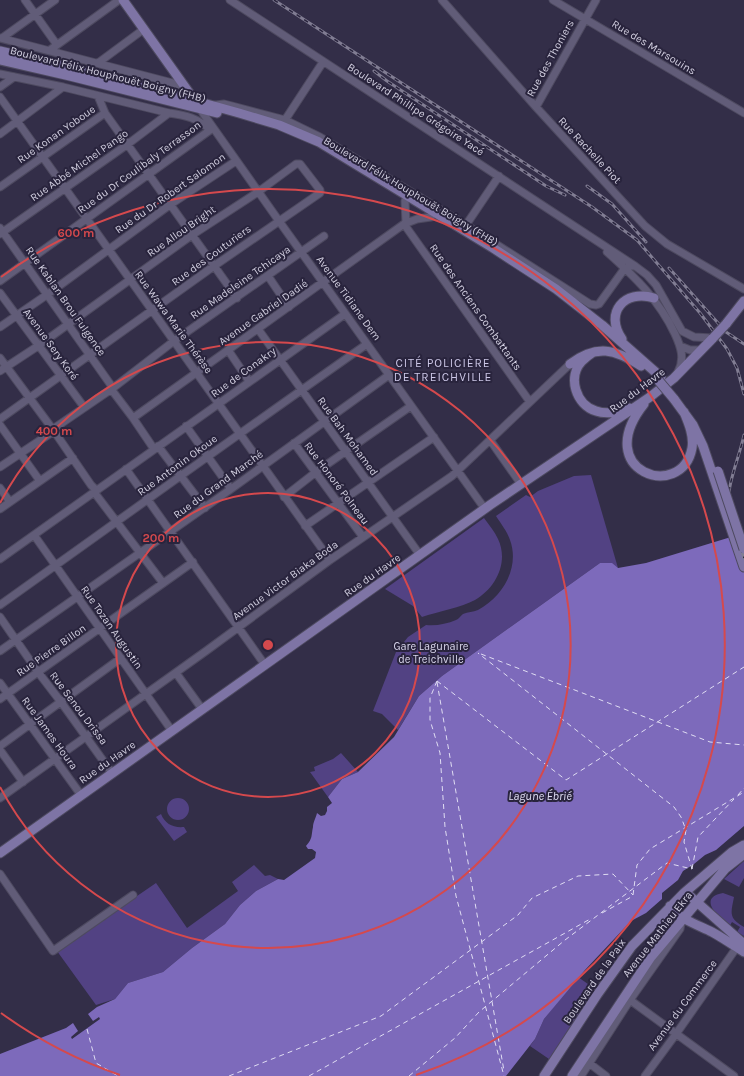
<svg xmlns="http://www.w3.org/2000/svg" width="744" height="1076" viewBox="0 0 744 1076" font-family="Karla,sans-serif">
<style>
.green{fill:#524283}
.water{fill:#7d6abb}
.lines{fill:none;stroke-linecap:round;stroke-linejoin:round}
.ferry{stroke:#e0ddf3;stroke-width:1;stroke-dasharray:5 4;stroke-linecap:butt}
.minor-casing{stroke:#4e4a60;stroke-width:9}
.major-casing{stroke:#4e4a60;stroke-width:11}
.minor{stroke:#615c78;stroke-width:7}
.major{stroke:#7e74a5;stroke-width:9}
.rail-casing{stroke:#817d93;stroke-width:3}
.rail{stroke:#29243d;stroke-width:1.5;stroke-dasharray:4.5;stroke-linecap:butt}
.major-bridge-casing{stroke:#4e4a60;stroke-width:11;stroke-linecap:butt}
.major-bridge{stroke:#7e74a5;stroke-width:9}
.ring{fill:none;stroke:#d5494d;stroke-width:2}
.labels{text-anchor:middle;stroke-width:4;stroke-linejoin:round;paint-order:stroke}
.street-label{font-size:11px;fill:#d2cfe0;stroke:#29243d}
.park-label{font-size:11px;fill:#dbd8ee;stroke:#29243d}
.neighbourhood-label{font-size:12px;letter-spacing:1px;fill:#ccc7e7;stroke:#29243d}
.water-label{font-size:12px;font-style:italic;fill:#e0ddf3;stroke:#29243d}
.centre{fill:#d5494d;stroke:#29243d;stroke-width:2}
.ring-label{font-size:12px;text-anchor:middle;font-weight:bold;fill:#d5494d;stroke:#29243d;stroke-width:4;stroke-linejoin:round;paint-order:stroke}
</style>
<rect width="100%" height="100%" fill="#332e48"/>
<path class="green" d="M591,475L618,568L600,563L442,676L419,696L398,730L382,714L373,711L396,652L408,637L426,625C436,626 447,624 456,620C459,619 460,616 463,614C468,612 473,612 478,610C503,597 520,567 510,540C507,531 501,524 496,516L526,495L530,497L538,491L574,476Z
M484,518C489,525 495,532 498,539C509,562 496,588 475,600C462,607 437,612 422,617L413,606L385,589Z
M341,753L358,772L342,779L328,797L310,772L315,771L314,767L333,759Z
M167 809a11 11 0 1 1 22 0a11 11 0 1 1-22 0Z
M161,814C165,824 173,828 184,827L187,832L174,841L156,817Z
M744,861V878L739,887L724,879Z
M254,865L265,876L270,875L278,879L256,891L240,905L225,924L192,948L163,972L128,983L115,999L96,1005L57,951L156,883L187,928L238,891L232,882Z
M723,893L734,897C731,913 728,918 744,927V936L737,932L740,927L732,922L729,927C720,918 696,898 723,893Z
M578,977L595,989L549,1059L530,1046L535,1039L544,1019Z"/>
<path class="water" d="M744,533V826L716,850L705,855L694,864L683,871L678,880L662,893V899L646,913L631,921L585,970L544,1019L535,1039L506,1076H0V1054L66,1028L73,1023L78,1031L71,1037L72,1039L100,1019L99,1017L93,1021L88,1014L97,1007L115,999L128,983L163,972L192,948L225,924L240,905L256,891L278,879L284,880L315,858L316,852L312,849H308L306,846C313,838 311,836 313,827C313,822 316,818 317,813L321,816L325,815L327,811V807L332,803L328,797L342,779L358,772L394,737L419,696L442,676L600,563H612L618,568L646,563Z"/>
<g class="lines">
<path class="ferry" d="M481,654L710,742L744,745
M437,681L430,698V720L440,753L445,827L456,896L504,1076
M437,681L566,780L744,667
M437,682L504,1071
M738,795L744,788
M692,869L698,837L734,799
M633,895L637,865L650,849L744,792
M602,913L633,896
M87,1029L96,1063L118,1076
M229,1076L381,1016L518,915L532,898L578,876L613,874L633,895
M309,1076L592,918
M409,1076L455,1038L479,1012L565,940L667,863L692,869L684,842L686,830L681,817L674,807L478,653"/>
<g class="minor-casing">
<path id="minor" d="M25,0L57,45
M230,0L635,266L647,275L656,285L682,331L694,337L713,338
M442,0L536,107L645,226L667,244L744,289
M553,0L744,113
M0,38L184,86
M2,38L55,0
M50,50L119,0
M98,63L144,29
M0,74L63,87L169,113C185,115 198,118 210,130
M0,87L14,77
M98,96L105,113L237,298
M0,97L330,560
M216,105L224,104L232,106L285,120L320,137L466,225L590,304L596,305L599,304L625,268L630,266H635
M536,107L596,0
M200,109L279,221L485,509
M285,120L323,62
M0,134L63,87
M0,187L105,113
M405,201L406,223
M404,224L530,402
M466,225L499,176
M0,228L113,388
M0,234L128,144L169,113
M607,252C635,277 659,300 675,334C681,347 685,359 678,372
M268,276L289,307
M0,281L213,128
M0,293L84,407
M0,327L48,294L171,204L236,161
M258,329L420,555
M680,346L690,350H702
M228,350L249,381
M0,358L54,431L91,485L96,490
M0,371L38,346L192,235L258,192L296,164H300L320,190V193L214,266L0,419
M111,389L133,418L154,449
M133,418L404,224L417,219L431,217
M0,425L40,481
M186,426L231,489
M490,440L521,484
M294,443L363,537
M158,446L205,508
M0,467L54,431L56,427L113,388L174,341L324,236
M126,469L265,665
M0,488L10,502
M94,492L163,583
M284,497L316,472L411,406
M0,509L73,458
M305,526L434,437
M34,535L172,731
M0,559L345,314
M0,605C122,518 244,430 367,344
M0,617L38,672L61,702L112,773
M0,651L231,489L389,375
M176,673L202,709
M0,683L81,795
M0,699L193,562
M0,746L121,658
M0,750L23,782
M0,798L206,651L330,560L452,476L570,364
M0,874L53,951L133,895
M630,1000L734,1076
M589,1063L606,1076
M581,1076L630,1000L680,929L681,923
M645,1076L676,1034L737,947"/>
</g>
<g class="major-casing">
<path id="major" d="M123,0L195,101
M0,51L106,76L239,113L279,125L319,142L493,248L556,289L602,325L661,377
M0,60L70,76L217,113
M726,324L744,301
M622,339C604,313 624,289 654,298
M592,353C589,355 585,358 582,361C567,377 576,405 596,411C607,415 619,412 629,408
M570,364C597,344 615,349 641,366
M674,399L693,425L703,446L744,567
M644,404C590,472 682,502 692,448C694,436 689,424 684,412
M0,853L490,505L650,397L674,378L713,338
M684,893L690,896L744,944
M670,906C679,919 698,925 712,932C723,938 733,945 744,952
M544,1076L597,995L632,946L684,893L732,852L744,845
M572,1076L651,957L725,869L744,854"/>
</g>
<use href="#minor" class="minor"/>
<use href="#major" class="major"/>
<g class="rail-casing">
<path id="rail" d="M274,0L592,207L637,240L700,313L727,349L737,368L744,394
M374,71L387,81L546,186L565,195
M587,186L612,204L646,242
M669,268L726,332L744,344
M744,435C739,458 728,481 728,505C729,521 739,542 744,558"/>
</g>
<use href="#rail" class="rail"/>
<g class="major-bridge-casing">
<path id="major-bridge" d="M713,338L726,324
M658,380L674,399
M718,471L744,549"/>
</g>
<use href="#major-bridge" class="major-bridge"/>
</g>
<g class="ring">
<circle cx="268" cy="645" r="152"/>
<path d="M0 503A303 303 0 1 1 0 787"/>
<path d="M120 1075A455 455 0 0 1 1 1013M1 277A455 455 0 1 1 416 1075"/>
</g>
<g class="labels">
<g class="street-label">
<text transform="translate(654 47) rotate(31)" y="4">Rue des Marsouins</text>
<text transform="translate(550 58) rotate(-61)" y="4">Rue des Thoniers</text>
<text transform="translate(108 74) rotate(14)" y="4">Boulevard Félix Houphouët Boigny (FHB)</text>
<text transform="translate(416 109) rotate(33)" y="4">Boulevard Phillipe Grégoire Yacé</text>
<text transform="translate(56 134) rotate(-35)" y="4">Rue Konan Yoboue</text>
<text transform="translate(590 150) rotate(47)" y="4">Rue Rachelle Piot</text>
<text transform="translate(79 165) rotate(-35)" y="4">Rue Abbé Michel Pango</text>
<text transform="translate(139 167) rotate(-36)" y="4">Rue du Dr Coulibaly Terrasson</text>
<text transform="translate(411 191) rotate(31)" y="4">Boulevard Félix Houphouët Boigny (FHB)</text>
<text transform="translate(170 193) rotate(-35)" y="4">Rue du Dr Robert Salomon</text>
<text transform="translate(181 231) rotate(-35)" y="4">Rue Allou Bright</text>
<text transform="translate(211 255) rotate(-36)" y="4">Rue des Couturiers</text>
<text transform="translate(240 282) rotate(-35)" y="4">Rue Madeleine Tchicaya</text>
<text transform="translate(349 298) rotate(54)" y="4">Avenue Tidiane Dem</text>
<text transform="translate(66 301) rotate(55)" y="4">Rue Kablan Brou Fulgence</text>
<text transform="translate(476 307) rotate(55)" y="4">Rue des Anciens Combattants</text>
<text transform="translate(263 312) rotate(-35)" y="4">Avenue Gabriel Dadié</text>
<text transform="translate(174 322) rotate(54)" y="4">Rue Wawa Marie Thérèse</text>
<text transform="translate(51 344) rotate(54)" y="4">Avenue Sery Koré</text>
<text transform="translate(243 372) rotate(-36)" y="4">Rue de Conakry</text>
<text transform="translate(637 390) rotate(-37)" y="4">Rue du Havre</text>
<text transform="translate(348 436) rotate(54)" y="4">Rue Bah Mohamed</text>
<text transform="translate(177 465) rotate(-36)" y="4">Rue Antonin Okoue</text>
<text transform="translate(337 483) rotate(53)" y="4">Rue Honoré Polneau</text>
<text transform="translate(218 484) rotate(-36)" y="4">Rue du Grand Marché</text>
<text transform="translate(372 575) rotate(-35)" y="4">Rue du Havre</text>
<text transform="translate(285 580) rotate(-36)" y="4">Avenue Victor Biaka Boda</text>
<text transform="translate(112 627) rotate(55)" y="4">Rue Tozan Augustin</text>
<text transform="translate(51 650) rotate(-35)" y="4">Rue Pierre Billon</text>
<text transform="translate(79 708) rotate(53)" y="4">Rue Senou Drissa</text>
<text transform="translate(50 733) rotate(54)" y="4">Rue James Houra</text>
<text transform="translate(107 762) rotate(-35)" y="4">Rue du Havre</text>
<text transform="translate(657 934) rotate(-52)" y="4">Avenue Mathieu Ekra</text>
<text transform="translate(594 981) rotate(-55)" y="4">Boulevard de la Paix</text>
<text transform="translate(682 1005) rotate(-54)" y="4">Avenue du Commerce</text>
</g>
<g class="park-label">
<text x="431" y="650">Gare Lagunaire<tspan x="431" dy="13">de Treichville</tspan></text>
</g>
<g class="neighbourhood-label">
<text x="443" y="367">CITÉ POLICIÈRE<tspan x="443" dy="14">DE TREICHVILLE</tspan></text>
</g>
<g class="water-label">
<text x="540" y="800">Lagune Ébrié</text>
</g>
</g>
<circle cx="268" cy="645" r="6" class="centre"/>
<g class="ring-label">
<text x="76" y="237">600 m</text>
<text x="54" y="435">400 m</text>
<text x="161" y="542">200 m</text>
</g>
</svg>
